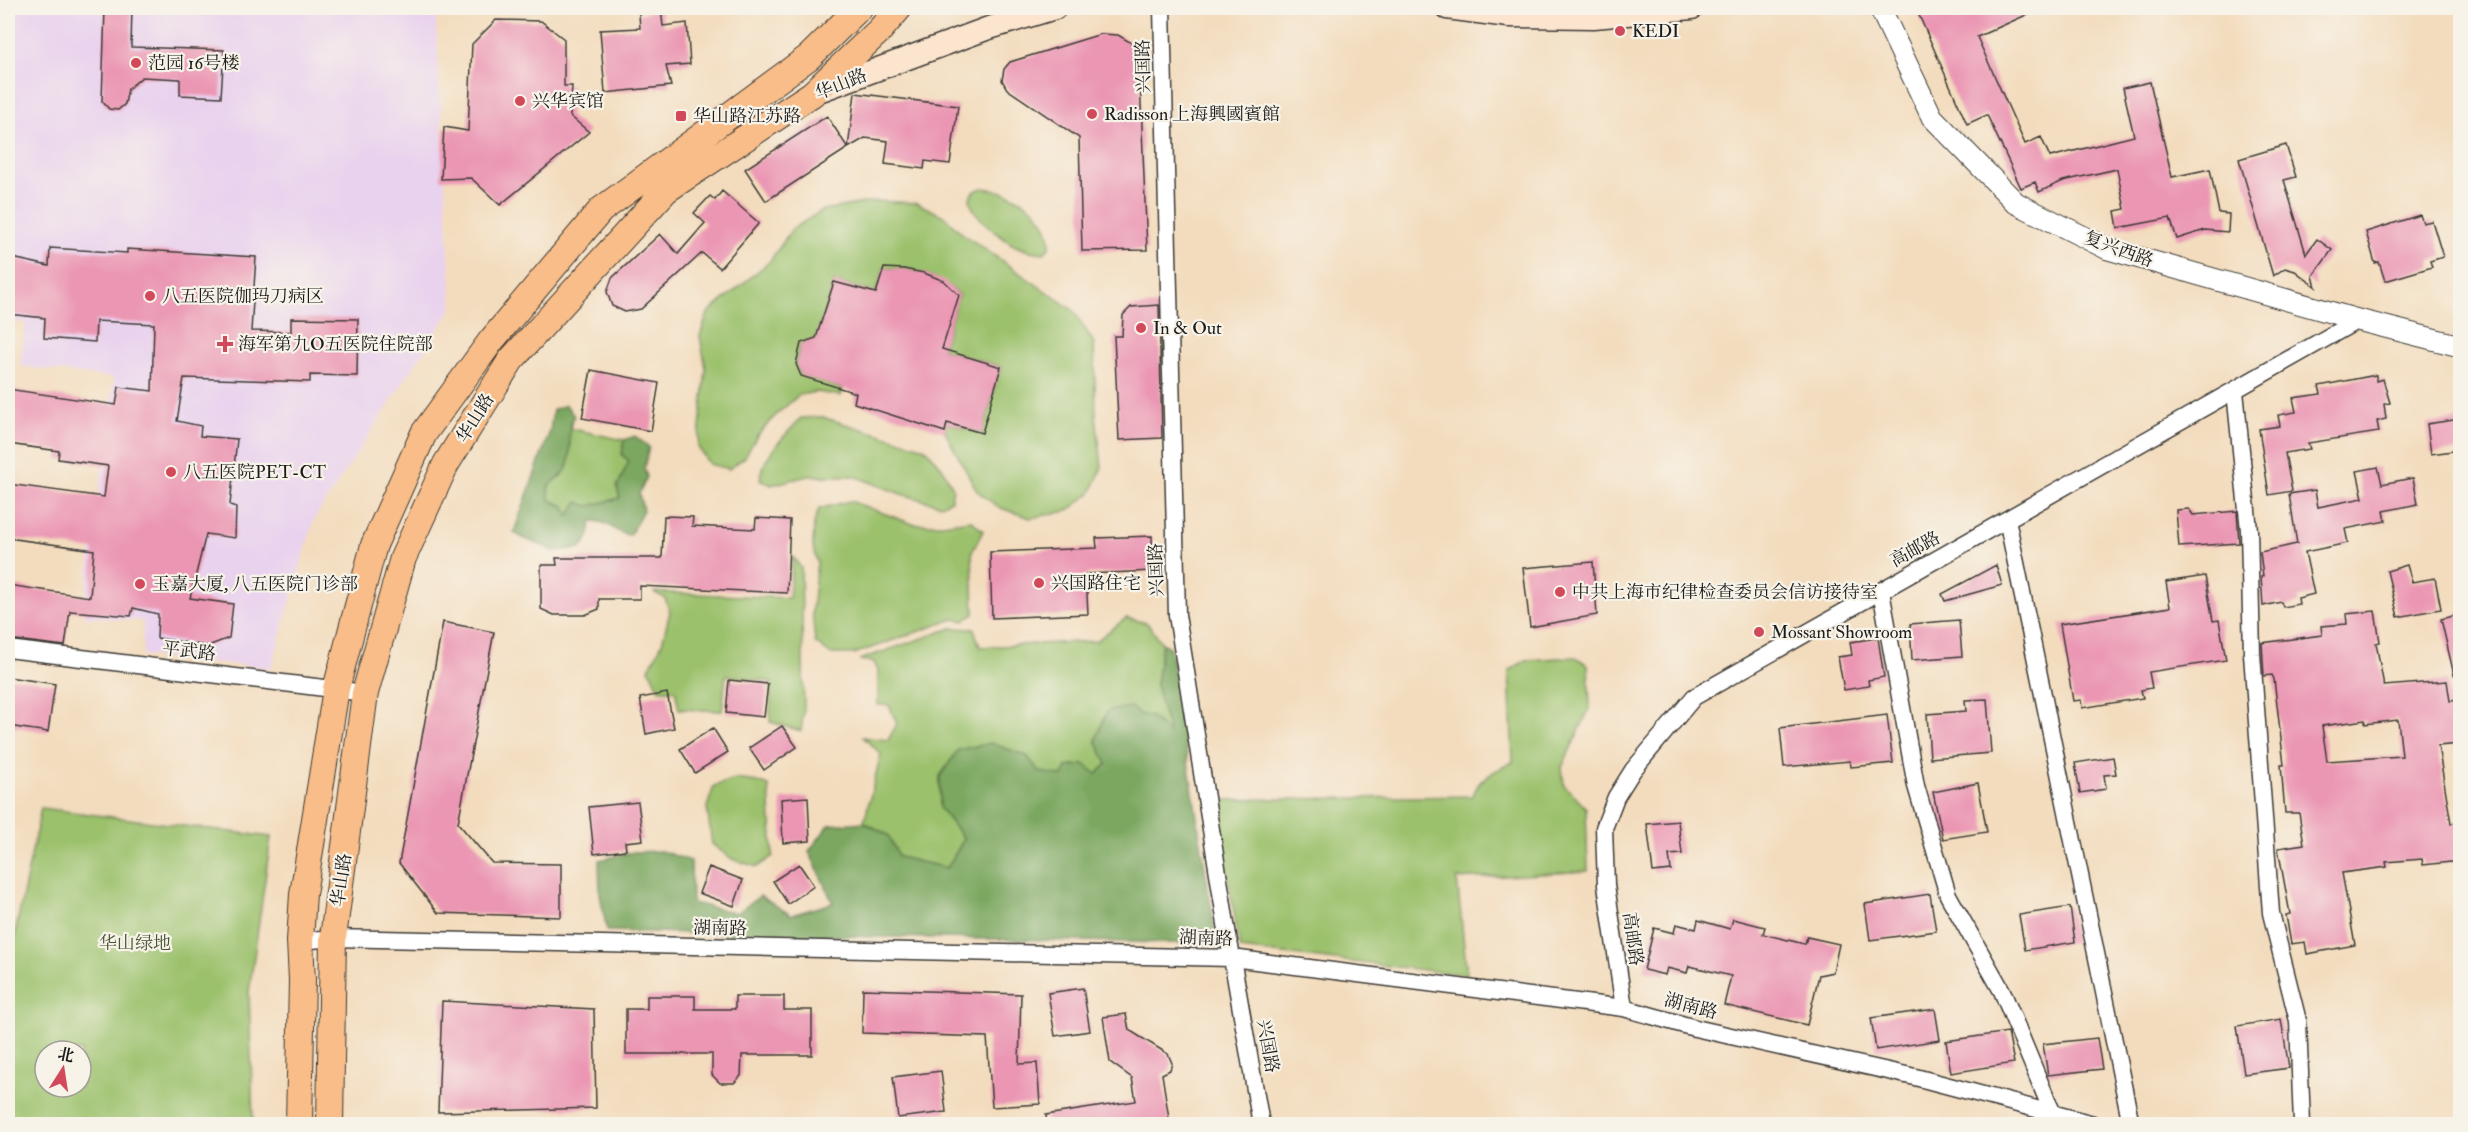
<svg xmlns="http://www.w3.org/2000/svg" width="2468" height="1132" viewBox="0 0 2468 1132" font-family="'IM FELL Double Pica','Noto Serif SC',serif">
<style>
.built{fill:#e9d2ee}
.green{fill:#9bc16c;stroke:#5c6e44;stroke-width:1.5;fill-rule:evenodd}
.forest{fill:#7ca760;stroke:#4c623e;stroke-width:1.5}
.building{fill:#eb97b4;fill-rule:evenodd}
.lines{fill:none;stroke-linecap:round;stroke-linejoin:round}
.minor-casing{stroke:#3c3934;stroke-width:19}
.tertiary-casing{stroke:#3c3934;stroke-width:23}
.secondary-casing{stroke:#3c3934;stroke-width:25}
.primary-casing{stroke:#3c3934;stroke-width:28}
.minor{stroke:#fff;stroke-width:16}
.tertiary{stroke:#fff;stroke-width:21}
.secondary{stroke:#fce5cf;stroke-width:22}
.primary{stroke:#f8bd88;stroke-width:26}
.poi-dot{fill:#d1495b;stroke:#f7f3e8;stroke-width:2}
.labels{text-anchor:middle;stroke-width:4.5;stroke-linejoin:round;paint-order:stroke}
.poi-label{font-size:18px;fill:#1c1c1c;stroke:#f7f3e8;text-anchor:start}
.street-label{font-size:18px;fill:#1c1c1c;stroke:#f7f3e8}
.park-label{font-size:18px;fill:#485638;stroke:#f7f3e8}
</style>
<rect width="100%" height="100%" fill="#f7f3e8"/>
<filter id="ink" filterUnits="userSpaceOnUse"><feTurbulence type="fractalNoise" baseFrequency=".0167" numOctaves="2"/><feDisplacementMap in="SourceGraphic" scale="12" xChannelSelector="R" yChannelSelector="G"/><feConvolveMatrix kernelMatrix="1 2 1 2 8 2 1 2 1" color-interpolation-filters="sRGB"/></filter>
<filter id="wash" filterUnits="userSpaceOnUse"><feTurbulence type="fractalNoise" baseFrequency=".008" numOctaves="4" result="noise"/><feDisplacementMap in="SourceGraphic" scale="24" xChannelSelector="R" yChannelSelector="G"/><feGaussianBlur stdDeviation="1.35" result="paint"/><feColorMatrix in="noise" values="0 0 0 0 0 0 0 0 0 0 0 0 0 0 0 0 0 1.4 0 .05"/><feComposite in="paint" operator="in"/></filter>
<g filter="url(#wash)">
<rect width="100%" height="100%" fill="#f3dcbd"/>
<path class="built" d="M8,8H435L452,308L314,519L271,668L143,655V621L83,616L114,378L20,366L26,323L8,320Z"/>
<path class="green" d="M983,188C1014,191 1051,212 1050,247L1044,253C1033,252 1022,250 1012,244C999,236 946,197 983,188Z
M876,201L917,203L944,216L963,234L1073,310L1094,343L1096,416L1102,467L1091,493L1067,511L1030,518L998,507L977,491L945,432L947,423L982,433L1001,367L942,349L959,294C934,273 916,269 884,268L876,293L834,282L816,338L801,343L796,364L801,375L843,389L841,396L817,392L799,395L777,414L757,436L745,457L729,469L709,464L698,447L706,369L700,336L708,313L770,261L792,229L823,210Z
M822,417L925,448L941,466L953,488L951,500L941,505L901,494L854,476H808L771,485L760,479C762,456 786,435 801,418Z
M568,428L624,440L622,455L629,461L617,487L620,498L589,506L569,517L565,506L550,500L548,487C570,467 573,458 568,428Z
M850,501L913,524H943L971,520L983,531L972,552L974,614L964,621L954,619L854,654H830L815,642L812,611L817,562L813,547L814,523L819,509Z
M793,557L801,568L804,710L801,731L770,722L771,682L726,675L722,711L679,709L675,690H659L649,669L662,643L670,612L665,598L653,592L789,598Z
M1126,618L1147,623L1162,643L1156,685L1170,734L1151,717L1139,714L1096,740L1107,764L1097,774L1063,776L1039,772L1027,756L940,776V808L964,839L947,868L899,857L888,835L864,822L881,754L863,737L888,740L897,724L889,705H878V671L874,662L859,660L952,628L974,629L980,647L1096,641Z
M1576,657L1588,665L1590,707L1562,767L1564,785L1586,808L1588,871L1457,879L1467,975L1240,949L1215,800L1473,796C1478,777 1495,771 1513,762L1509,671L1526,660Z
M735,779L758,782L769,786L773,856L757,867L732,859L712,844L707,807L714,786Z
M41,808L271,837L249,992L253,1124H8V967ZM45,1051H81V1087H45Z"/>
<path class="forest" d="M566,405L574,416C564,435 575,451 566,470C563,476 553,482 548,487L550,500L565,507L569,516L577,502L589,506L620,498L617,487L629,461L622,455L624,440L635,436L649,447L644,468L647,477L639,494L643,510L630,535C612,533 612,521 591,521L589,537L581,548L553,551C540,542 526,543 514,532L550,431L553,410Z
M1162,643L1170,648L1217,944L607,931L600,895L599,860L634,852L661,851L691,861L692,903L737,913L760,896L791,915L833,903L809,851L829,825L864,822L888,835L899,857L947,868L964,839L940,808V776L958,750L991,743L1027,756L1040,772L1063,776L1067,767L1084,764L1097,774L1107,764L1096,740L1107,711L1131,707L1139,714L1151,717L1169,733L1156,685Z"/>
<g id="blocks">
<path class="building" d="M105,8H132L131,47L224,50L221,97L180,95V79L142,77L128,89L125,104L118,110L109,109L102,101Z
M1931,8H2042L1977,37L2025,144L2041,137L2050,157L2134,136L2123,88L2150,82L2172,177L2210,169L2219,213L2229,214L2228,232L2205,230L2177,239L2170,218L2118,228L2115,211L2125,209L2117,169L2063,181L2039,192L2035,182L2021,188L1987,115L1967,124L1918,13Z
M661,9L663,26L687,23L690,64L666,66L671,86L605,93L600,30L640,28L639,14Z
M496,20L541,21L564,39V86H572L570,116L589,132L500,205L471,178L441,179L444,127L468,131L472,44Z
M1101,34L1118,35L1130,42L1139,55L1147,250L1082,251L1079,138L1007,89L1002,80L1004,69L1010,62Z
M855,93L958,106L950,164L925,161L924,169L885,164L888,141L865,138L848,148Z
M827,116L848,148L766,201L745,169Z
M2286,145L2296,177L2284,180L2306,254L2317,239L2332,250L2313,276L2316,287L2295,271L2285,268L2273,276L2239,159Z
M722,191L759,223L720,268L702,253L641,309L625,312L612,306L607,292L612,278L660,234L678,254L705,223L694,213L710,196L715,200Z
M2420,215L2423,223L2432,221L2443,257L2430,261L2432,267L2385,281L2379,262L2375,263L2366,232Z
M50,248L127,253V249L256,257L251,331L291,332V318L358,319L357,376L310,375V382L184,378L177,421L201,426L200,436L237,439L230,505L236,507L235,538L206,534L190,598L233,604L229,638L208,646L157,638L158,614L133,608L131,616L70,611L65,646L8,639V585L90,597L94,550L8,538V484L104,497L108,466L58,459L59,451L8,444V389L116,405L119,387L152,391L154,324L96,321L95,342L44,338L45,318L8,314V257L49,266Z
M884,268L904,269L924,273L944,281L959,295L942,349L1001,367L982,433L947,423L945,432L854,403L856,393L801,376L796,364L801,343L816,338L834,282L876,293Z
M1159,305L1162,438L1119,440L1114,336H1122L1123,315L1131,307Z
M591,370L659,383L651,431L582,418Z
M2376,375V381L2383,379L2390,403L2384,404L2386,419L2377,421L2379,432L2308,443L2310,449L2285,453L2292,491L2269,495L2259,429L2280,426L2278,415L2296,412L2293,398L2321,394L2319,386Z
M2460,419V450L2431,454L2427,424Z
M2378,467L2382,484L2413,478L2418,504L2384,511L2386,521L2345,529L2348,543L2305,552L2314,594L2298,598L2299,604L2283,607L2281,602L2263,606L2261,577L2263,576L2260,552L2297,544L2289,494L2315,490L2318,507L2363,498L2357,471Z
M2189,509L2193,515L2237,511L2239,543L2179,547L2176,510Z
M664,516L693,517L692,526L755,529L756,518L790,520L787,593L640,586V599H599V609L585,615H554L541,609V565H557L556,558H662Z
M1152,536L1153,571L1086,574L1088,614L992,618L990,552L1097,548L1096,538Z
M1593,562L1597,615L1530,627L1523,568Z
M1996,565L2002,585L1945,601L1942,594Z
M2407,565L2412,582L2435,578L2441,609L2398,617L2387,571Z
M2205,576L2213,621L2219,620L2226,660L2149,672L2152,688L2141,690L2143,698L2082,708L2081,700L2073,701L2060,624L2170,607L2166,582Z
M2375,611L2380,642L2376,643L2384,686L2447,681L2450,701L2460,700V744L2438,746L2451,823L2460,822V861L2423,865L2422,859L2386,862L2387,867L2342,873L2355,945L2307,954L2305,942L2291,944L2286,915L2290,914L2278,848L2304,844L2299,813H2285L2281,765H2284L2274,679L2272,675L2264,676L2262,643L2322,635L2321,626L2347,624L2346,614ZM2365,720V724L2398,720L2402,756L2327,761L2322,726Z
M2460,614V675H2454L2441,619Z
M1959,620L1962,656L1912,660L1910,624Z
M443,622L494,632L458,823L492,863L561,864V917L438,913L399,863Z
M1878,638L1884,677L1868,680L1869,686L1844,690L1838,657L1852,655L1850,642Z
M8,677L55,684L48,732L8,726Z
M729,680L768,684L764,717L726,713Z
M667,693L674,728L646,734L640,698Z
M1987,699L1991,753L1930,758L1927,714L1966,711L1965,700Z
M1887,715L1893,763L1851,767L1850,761L1784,767L1780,728Z
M782,726L797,747L764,770L749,748Z
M713,728L728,752L695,773L680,749Z
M2113,757L2116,774L2104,775L2106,789L2080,793L2075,763Z
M1978,783L1987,832L1943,839L1933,792Z
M808,797L810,841L783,843L781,799Z
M638,802L643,840L625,842L626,850L594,854L589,807Z
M1678,821L1682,854L1669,855L1671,870L1653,872L1647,824Z
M799,864L814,886L788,904L773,881Z
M709,867L743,880L734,906L699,893Z
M1930,894L1936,931L1870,940L1865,904Z
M2070,907L2075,942L2025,950L2019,915Z
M1733,919L1765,927L1763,934L1805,944L1807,937L1839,944L1833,972L1819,975L1807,1025L1724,1005L1731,976L1689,966L1687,973L1667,968L1665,975L1644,970L1654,928L1674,933L1676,924L1696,929L1698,920L1730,929Z
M1083,988L1090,1031L1055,1036L1048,993Z
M863,989L1021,994L1019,1064L1037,1063L1040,1104L992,1107L987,1037L862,1033Z
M647,996H695V1009H735V996H784V1010H812V1055H742L741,1076L734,1083H720L712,1075V1054H626V1009H647Z
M442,1001L594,1009L596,1108L438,1112Z
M1935,1009L1940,1040L1876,1050L1871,1018Z
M1126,1014L1129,1030L1168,1054L1172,1063L1170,1070L1162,1074L1170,1125H1047L1046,1115L1136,1101L1132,1078L1110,1062L1103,1017Z
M2281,1019L2289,1068L2244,1074L2237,1026Z
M2008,1032L2014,1063L1951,1073L1946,1041Z
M2097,1038L2102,1069L2048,1075L2043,1044Z
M941,1071L946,1112L898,1118L893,1077Z"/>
</g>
</g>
<g filter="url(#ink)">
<use href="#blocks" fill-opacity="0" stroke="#3c3934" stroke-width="1.5"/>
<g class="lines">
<g class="minor-casing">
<path id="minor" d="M1162,8L1177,615L1226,924L1261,1124
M2235,391L2249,530L2252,654L2271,913L2298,1021L2302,1124
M2007,519L2131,1124
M1881,591L1916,786L1948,895L2002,991L2053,1114
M8,649L365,693
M300,941L333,938L1232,958L1624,1008L1695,1028L1915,1077L2093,1124
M1624,1008L1606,885L1604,828L1616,797L1633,770L1694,697L2358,320"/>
</g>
<g class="tertiary-casing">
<path id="tertiary" d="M1880,8L1932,117L2016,203L2108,249L2358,320L2460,346"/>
</g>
<g class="secondary-casing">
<path id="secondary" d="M1447,8L1509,16L1594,17L1692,8
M816,92L986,29L1055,8"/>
</g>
<g class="primary-casing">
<path id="primary" d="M299,1124L302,980L300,941L303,894L336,689L374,545L424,433L491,341L601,210L809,57L859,8
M330,1124L333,938L365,693L403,558L446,464L511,360L666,190L812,94L879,31L899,8"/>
</g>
<use href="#minor" class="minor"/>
<use href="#tertiary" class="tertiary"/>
<use href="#secondary" class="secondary"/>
<use href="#primary" class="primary"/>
</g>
</g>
<g class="poi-dot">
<circle cx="1620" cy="31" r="6"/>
<circle cx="136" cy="63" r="6"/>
<circle cx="520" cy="101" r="6"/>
<circle cx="1092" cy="114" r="6"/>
<rect x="675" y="110" width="12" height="12" rx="3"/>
<circle cx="150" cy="296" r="6"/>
<circle cx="1141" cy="328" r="6"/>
<path d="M222 335h6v6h6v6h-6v6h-6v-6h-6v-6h6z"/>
<circle cx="171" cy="472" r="6"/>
<circle cx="1039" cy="583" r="6"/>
<circle cx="140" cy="584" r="6"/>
<circle cx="1560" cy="592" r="6"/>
<circle cx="1759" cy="632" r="6"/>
</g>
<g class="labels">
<g class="poi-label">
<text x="1632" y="37">KEDI</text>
<text x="148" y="69">范园 16号楼</text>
<text x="532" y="107">兴华宾馆</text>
<text x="1104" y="120">Radisson 上海興國賓館</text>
<text x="693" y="122">华山路江苏路</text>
<text x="162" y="302">八五医院伽玛刀病区</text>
<text x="1153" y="334">In &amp; Out</text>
<text x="238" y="350">海军第九O五医院住院部</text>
<text x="183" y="478">八五医院PET-CT</text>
<text x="1051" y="589">兴国路住宅</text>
<text x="152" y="590">玉嘉大厦, 八五医院门诊部</text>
<text x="1572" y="598">中共上海市纪律检查委员会信访接待室</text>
<text x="1771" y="638">Mossant Showroom</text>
</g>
<g class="street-label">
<text transform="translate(1143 66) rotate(-91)" y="6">兴国路</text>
<text transform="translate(841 84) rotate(-22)" y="6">华山路</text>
<text transform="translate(2119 249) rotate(20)" y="6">复兴西路</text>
<text transform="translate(475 418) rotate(-58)" y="6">华山路</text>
<text transform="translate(1915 549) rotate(-29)" y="6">高邮路</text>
<text transform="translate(1156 570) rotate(-92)" y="6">兴国路</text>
<text transform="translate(189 651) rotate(7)" y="6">平武路</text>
<text transform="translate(341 880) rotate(-82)" y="6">华山路</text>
<text transform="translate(720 928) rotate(1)" y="6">湖南路</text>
<text transform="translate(1206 938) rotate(2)" y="6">湖南路</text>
<text transform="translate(1633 939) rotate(82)" y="6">高邮路</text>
<text transform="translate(1691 1006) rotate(15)" y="6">湖南路</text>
<text transform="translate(1268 1046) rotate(80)" y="6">兴国路</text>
</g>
<g class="park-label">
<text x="135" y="949">华山绿地</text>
</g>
</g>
<rect width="2468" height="1132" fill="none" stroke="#f7f3e8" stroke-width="30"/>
<g transform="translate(63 1069) rotate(12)"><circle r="28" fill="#f7f3e8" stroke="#9f9d96" stroke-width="1.5"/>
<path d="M0-4.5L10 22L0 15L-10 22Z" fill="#d1495b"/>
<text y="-9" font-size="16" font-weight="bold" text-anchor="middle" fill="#1c1c1c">北</text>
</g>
</svg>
